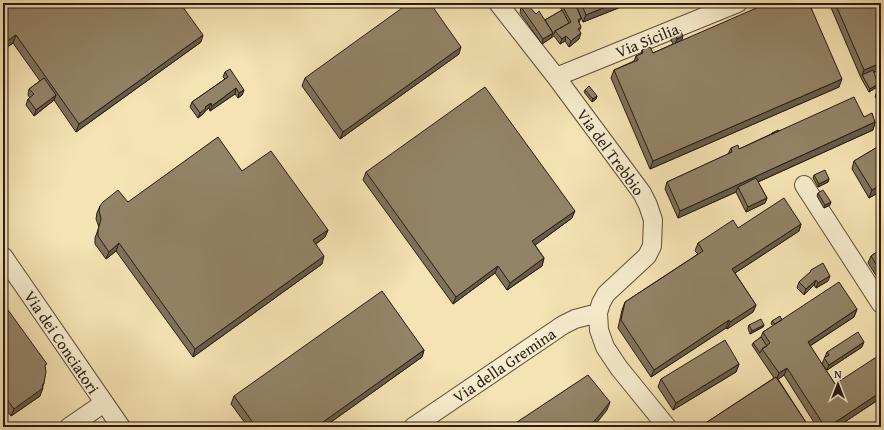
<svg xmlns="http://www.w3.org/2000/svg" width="884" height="430" viewBox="0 0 884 430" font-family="'Gentium Book Plus',serif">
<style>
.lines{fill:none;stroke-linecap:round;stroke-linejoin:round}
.minor-casing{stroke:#5c4d3c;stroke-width:20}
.minor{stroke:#f8edce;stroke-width:18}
.wall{fill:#7e7159;stroke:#291b15}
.shaded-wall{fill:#675c48;stroke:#291b15}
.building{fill:#938367;stroke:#291b15}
.labels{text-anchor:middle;stroke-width:3.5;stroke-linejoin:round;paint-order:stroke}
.street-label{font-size:16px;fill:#291b15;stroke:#f8edce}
</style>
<rect width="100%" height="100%" fill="#f5e3b3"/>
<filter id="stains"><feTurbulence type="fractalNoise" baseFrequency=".005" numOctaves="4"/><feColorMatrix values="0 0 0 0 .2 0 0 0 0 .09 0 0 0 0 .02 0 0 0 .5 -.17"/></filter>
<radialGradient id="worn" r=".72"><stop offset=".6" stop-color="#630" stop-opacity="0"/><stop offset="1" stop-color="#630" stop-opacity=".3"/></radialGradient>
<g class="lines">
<g class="minor-casing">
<path id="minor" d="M498,3L556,77L642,193L648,205L653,220L652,246L647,256L606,294L601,303L598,313L599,330L605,347L619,368L667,427
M556,77L738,3
M804,185L881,304
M3,256L121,427
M69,427L104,403
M413,427L563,325L575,319L598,313"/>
</g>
<use href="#minor" class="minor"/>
</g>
<path class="wall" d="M3,3L201,42L76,132L54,100L34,116L26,105L28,99L30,98L28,95L29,89L40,81L13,43L3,50Z
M253,3H260L256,6Z
M559,3H575L581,18L579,23L581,27L579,32V39L569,47L565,41L560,44L554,36L542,44L520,13L521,7L536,14L545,20L562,10L559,5Z
M575,3H631L583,22Z
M757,3H809L839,87L650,169L611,78L614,70L634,61L636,56L641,54L642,50L653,53L673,44L671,40L674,32L682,41L756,9V7Z
M829,3H881V69L873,73L877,87L869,92L861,78Z
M459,54L340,139L302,86L305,78Z
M225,72L244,90L242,95L238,98L235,94L210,111L209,108L205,111L204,113L198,118L190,107L192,102L225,79L223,77Z
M585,90L597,96L596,99L592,102L584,92Z
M881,90V104L875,97L876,94Z
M880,107H881V123L878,115Z
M864,117L875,122L873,130L758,182L767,198L765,203L746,212L736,192L678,218L665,189L667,182L728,154L731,148L739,149L771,134L772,133L779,131Z
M881,141V191L869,198L852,169L854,161L876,148L878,143Z
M242,171L328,230L325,237L316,244L322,264L193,357L116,251L106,259L95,244V238L99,227L96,219L97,213L100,206L128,202Z
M366,172L572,218L535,245L544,258L542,266L507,290L495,273L453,304L363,180Z
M814,175L829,179L828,182L818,187L813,178Z
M818,193L830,205L824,208L817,196Z
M801,224L799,231L735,273L756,305L753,312L727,329L726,328L651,377L618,328L622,310L625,302L698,254L695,251L698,243L738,228Z
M881,249V283L868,263L871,256Z
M811,270L828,281L816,288L814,285L804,295L797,288L799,282L810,273Z
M3,303L45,368L40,396L11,416L3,406Z
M857,309L854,317L810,346L835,384L881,398L837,427H817L784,375L778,379L809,427H700L701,426L774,378L752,345L753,343L761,337L763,332L773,326L771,324L772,321Z
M749,325H764L763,327L750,334L748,328Z
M862,347L827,370L822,364L827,352Z
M424,350L422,357L324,427H248L231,404L234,396Z
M739,364L736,372L673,410L658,387L661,379Z"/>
<path class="shaded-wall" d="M257,3H260L256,6Z
M615,3H631L583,22L586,15Z
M553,33L551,38L542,44L543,39Z
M581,33L579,39L569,47L571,41Z
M16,35L13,43L3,50V44Z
M203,35L201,42L76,132L79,124Z
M566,36L565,41L560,44L562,39Z
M683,36L681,44L674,47L677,39Z
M461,47L459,54L340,139L343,132Z
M881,63V69L863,77L862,75L864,70Z
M842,79L839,87L650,169L653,161Z
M878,84L877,87L869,92L870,89Z
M236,88L235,94L210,111L212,106Z
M244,90L242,95L238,98L239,93Z
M56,95L54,100L34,116L36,110Z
M597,96L596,99L592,102L593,99Z
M211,103L209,108L205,111L204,113L198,118L200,113L205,107Z
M875,122L873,130L740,190L738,187L736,192L678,218L680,211Z
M829,179L828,182L818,187L819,184Z
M881,185V191L869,198L872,190Z
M767,198L765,203L746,212L748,207Z
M831,202L830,205L824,208L825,205Z
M575,211L572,218L530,249L532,241Z
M801,224L799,231L729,277L732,269Z
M328,230L325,237L310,248L313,240Z
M119,243L116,251L106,259L109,252Z
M324,256L322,264L193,357L195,349Z
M544,258L542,266L507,290L510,283Z
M498,266L495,273L453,304L456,297Z
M830,276L828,281L816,288L818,283Z
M816,280L814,285L804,295L806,289Z
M756,305L753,312L727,329L730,322Z
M857,309L854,317L805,349L808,342Z
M729,320L726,328L651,377L654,370Z
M764,325L763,327L750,334L752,331Z
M864,342L862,347L827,370L829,365Z
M424,350L422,357L324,427H316Z
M739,364L736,372L673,410L676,403Z
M787,368L784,375L776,381L779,373Z
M44,383L42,389L43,388L40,396L11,416L14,409L42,386Z
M881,392V398L837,427H828Z
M610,402L607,410L595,425L593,427H588Z"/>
<path class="building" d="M3,3H180L203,35L79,124L16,35L3,44Z
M409,3H430L461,47L343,132L305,78Z
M563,3H575L581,18L578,20L581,27L578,29L581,33L571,41L566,36L562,39L555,31L571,22L563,7L566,6Z
M581,3H615L586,15Z
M760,3H809L842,79L653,161L614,70L638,60L636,56L643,53L642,50L650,47L653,53L761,6Z
M835,3H881V63L864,70Z
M527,4L536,14L539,11L553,33L543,39L521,7Z
M562,10L569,23L555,31L554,34L552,35L553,33L545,20Z
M680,30L683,36L677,39L674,32Z
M230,69L244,90L239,93L236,88L212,106L211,103L205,107L206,108L200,113L192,102L228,77L225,72Z
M873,70L878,84L870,89L862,75Z
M44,78L56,95L36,110L28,99L34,94L29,89Z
M589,86L597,96L593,99L585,90Z
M485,87L575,211L532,241L544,258L510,283L498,266L456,297L366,172Z
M881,90V100L876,94Z
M854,97L864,117L872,113L875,122L680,211L667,182L732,152L731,148L738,145L739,149Z
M778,130L779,131L772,134V133Z
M218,137L242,171L271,151L328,230L313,240L324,256L195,349L119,243L109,252L98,236V230L101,219L99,211L100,206L103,202L118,190L128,202Z
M881,141V185L872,190L854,161L879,146L878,143Z
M825,170L829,179L819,184L814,175Z
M756,178L767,198L748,207L738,187Z
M823,190L831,202L825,205L818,193Z
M784,198L801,224L732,269L756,305L730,322L729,320L654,370L621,320L625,302L703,251L698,243L733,220L738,228Z
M881,249V272L871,256Z
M823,263L830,276L818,283L816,280L806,289L799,282L811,271V270Z
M839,282L857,309L808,342L835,384L881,354V392L828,427H825L787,368L779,373L762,349L770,343L763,332Z
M382,291L424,350L316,427H256L234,396Z
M3,303L47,364L45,365L46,372L44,383L42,386L43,388L14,409L3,394Z
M780,316L782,320L775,324L772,321Z
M761,319L764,325L752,331L749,325Z
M858,332L864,342L829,365L824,358L829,355L827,352Z
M761,337L767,346L762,349L760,353L753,343Z
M725,340L739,364L676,403L661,379Z
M588,375L610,402L597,418L588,427H512L511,426Z
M776,377L809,427H701V426Z
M881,420V427H871Z"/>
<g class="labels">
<g class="street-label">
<text transform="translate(647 40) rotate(-22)" y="6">Via Sicilia</text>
<text transform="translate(611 152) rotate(54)" y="6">Via del Trebbio</text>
<text transform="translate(62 342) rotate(56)" y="6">Via dei Conciatori</text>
<text transform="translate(504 365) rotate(-34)" y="6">Via della Gremina</text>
</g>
</g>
<rect width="884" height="430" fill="none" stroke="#f5e3b3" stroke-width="16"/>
<rect x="4" y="4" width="876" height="422" fill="none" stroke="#291b15" stroke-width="2"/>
<rect x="8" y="8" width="868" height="414" fill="none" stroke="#291b15"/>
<g transform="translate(838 384)" stroke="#f8edce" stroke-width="3" paint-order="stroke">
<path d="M0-3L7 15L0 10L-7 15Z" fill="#291b15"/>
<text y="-6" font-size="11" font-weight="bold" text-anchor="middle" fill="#291b15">N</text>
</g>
<rect width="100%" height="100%" filter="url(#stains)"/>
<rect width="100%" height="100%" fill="url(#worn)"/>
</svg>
